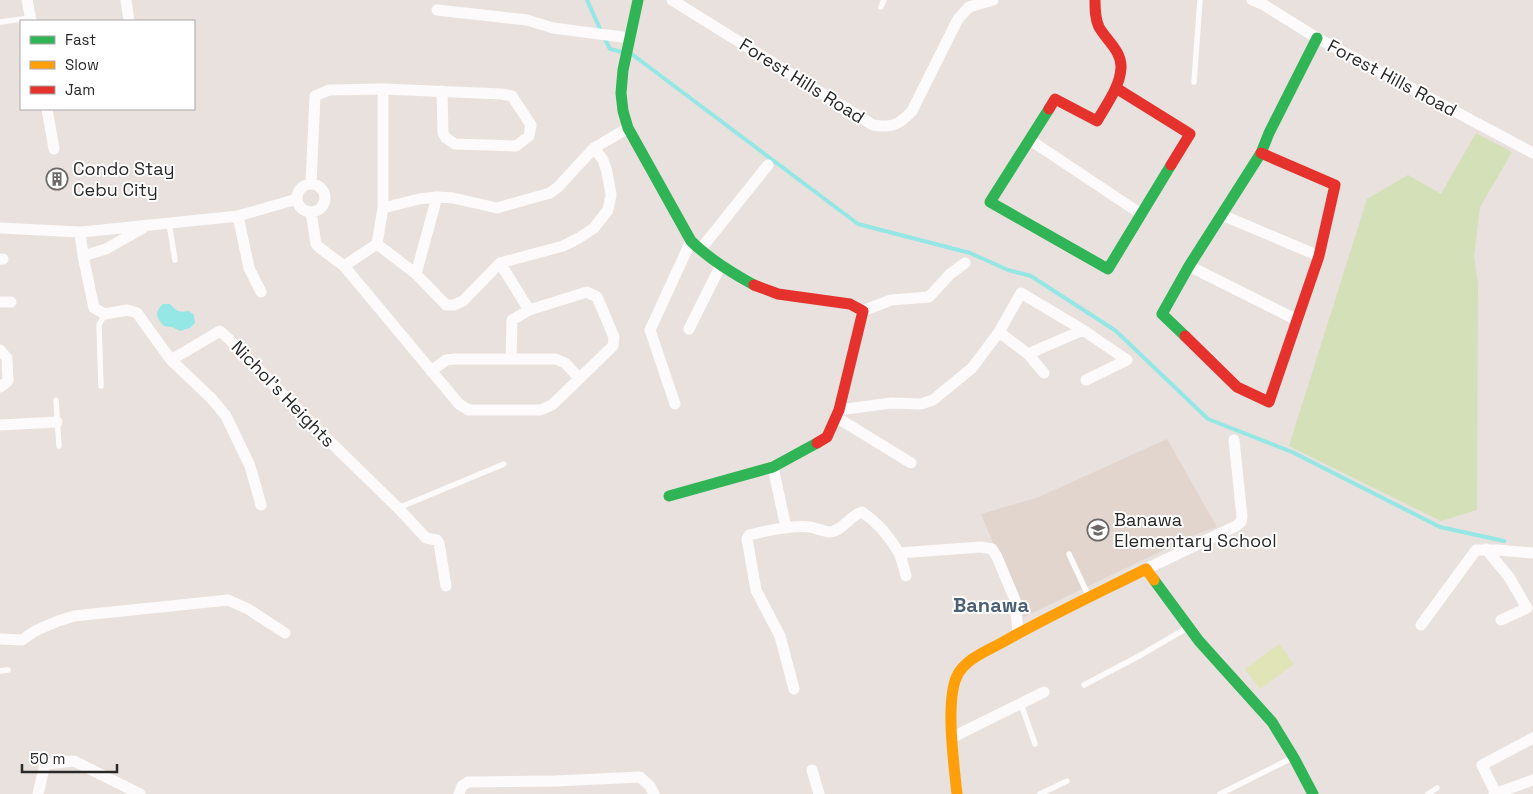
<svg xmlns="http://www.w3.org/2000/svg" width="1533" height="794" viewBox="0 0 1533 794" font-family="'Space Grotesk',sans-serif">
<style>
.education{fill:#e2d5cd}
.green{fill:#d4e0b8}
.pitch{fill:#e0e4b6}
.water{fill:#95e7e6}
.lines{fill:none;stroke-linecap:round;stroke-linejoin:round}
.stream{stroke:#95e7e6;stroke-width:4}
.lane{stroke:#fcfafa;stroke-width:5.5}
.street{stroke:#fcfafa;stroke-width:11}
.fast{stroke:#30b455;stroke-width:11}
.slow{stroke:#ff9f0a;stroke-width:11}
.jam{stroke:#e5322d;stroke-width:11}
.labels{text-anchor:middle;stroke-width:4;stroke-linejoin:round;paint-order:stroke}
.street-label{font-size:18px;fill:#292929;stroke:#fff}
.poi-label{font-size:18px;fill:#292929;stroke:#fff;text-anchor:start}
.quarter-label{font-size:20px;font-weight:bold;fill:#4b5f77;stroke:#fff}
</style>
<rect width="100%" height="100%" fill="#e8e1de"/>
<path class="education" d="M1167,439L1217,527L1199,533L1024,617L981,514L1039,497Z"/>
<path class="green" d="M1476,133L1512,152L1480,207L1474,257L1478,283L1477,510L1441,521L1289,446L1367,199L1408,175L1441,194Z"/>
<path class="pitch" d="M1279,644L1294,664L1260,689L1245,669Z"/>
<path class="water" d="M163,304H170C176,311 180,313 189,311L194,315L195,323L190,328L180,331L172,327L164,326C156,318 154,312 163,304Z"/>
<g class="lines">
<path class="stream" d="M587,0L601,31
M604,37L610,49L622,52
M629,54L633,55L858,224L970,253L1008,270L1031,276L1116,331L1208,419L1292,452L1440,527L1504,541"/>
<path class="lane" d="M881,7L884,0
M0,22L30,18
M1194,82L1200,0
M169,223L175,260
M101,386L99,325L105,314
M56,400L59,446
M398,508L504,464
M1069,554L1088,595
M0,671L8,670
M1084,685L1139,656L1187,628
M1021,704L1035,744
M1040,794L1067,781
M1220,794L1292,758
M1428,794L1437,788"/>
<path class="street" d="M27,0L31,21
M126,0L129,21
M672,0L873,125C892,128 899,125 912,111L958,19L969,7L993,0
M1252,0L1264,5L1317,38L1533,153
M437,10L527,20L553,28L630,38
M47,109L54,149
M1030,140L1141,214
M311,184L315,96L329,90L383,89L502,94L512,96L531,125L529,136L516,146L455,144L446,138L443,133L442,91
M297 198a14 14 0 1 1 28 0a14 14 0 1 1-28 0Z
M383,208L419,199L437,197L453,198L497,208L550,193L558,187L594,148L628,128
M311,212L316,244L320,248L344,266L459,404L469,410H540L552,405L613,346L614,337L597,297L587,292L529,310L512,320L511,359
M1222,215L1319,256
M238,216L249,268L261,292
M0,228L80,232L102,230L238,216L297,199
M80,232L83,256L94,308L105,314L127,310L137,313L171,360L212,399L226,416L250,466L261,505
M377,244L416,274L446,305H454L463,301L500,263L563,246L579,238L594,228L608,210L611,195L607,172L603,160L594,148
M700,250L768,165
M83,256L106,249L143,228
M0,259H3
M500,263L529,310
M344,266L377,244L383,208V89
M1189,266L1297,320
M416,274L437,197
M0,302H11
M865,310L891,300L929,297L950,274L965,263
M689,329L721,265
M999,332L1028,354L1044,373
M0,350L7,358L8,381L0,387
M1028,354L1083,330
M171,360L220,331L230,340L318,430L398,508L426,538L437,540L439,543L446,586
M431,371L446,360L455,359H556L565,363L579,378
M675,404L650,330L691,241
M839,410L891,403L921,404L933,400L972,368L999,332L1021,293L1083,330L1127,360L1086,380
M836,417L911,463
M0,425L57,422
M773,467L786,528
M1486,549L1509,577L1527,608L1501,620
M899,553L981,547L992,549L997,557L1015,600L1018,633
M1146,569L1236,526L1241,522L1242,517L1234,440
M1421,625L1476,550H1498L1533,553
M0,639L22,640L35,631L58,621L74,616L228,600L248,609L285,633
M794,689L780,636L756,590L747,539L749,535C765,531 793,525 810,527C816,528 823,531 829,532C842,532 850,515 862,512C877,522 890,537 899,553C902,560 904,568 906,576
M953,737L1044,692
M812,770L819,794
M38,794L45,764L74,761L140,794
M459,794L462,786L468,782L556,781L640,777L650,786L654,794
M1494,794L1533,780
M1496,794L1482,765L1533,738"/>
<path class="fast" d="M638,0L623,70L621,93L623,111L628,128L691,241C709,259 732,273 754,285
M1049,109L990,202L1108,269L1171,165
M1185,336L1162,314L1189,266L1261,153L1269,133L1317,38
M669,496L773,467L817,443
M1154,580L1199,641L1272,722L1294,758L1313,794"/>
<path class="slow" d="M957,794C954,765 945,701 957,676C965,659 987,651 1003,642C1049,616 1098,593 1146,569L1154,580"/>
<path class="jam" d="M1116,88L1190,134L1171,165
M1049,109L1055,99L1097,121C1106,105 1120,87 1121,68C1122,51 1106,40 1099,27C1095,19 1095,9 1095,0
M754,285L778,294L850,304L863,311L839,410L827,437L817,443
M1185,336L1237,387L1269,402L1319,256L1335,185L1261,153"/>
</g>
<defs>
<g id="building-ring" transform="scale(1.125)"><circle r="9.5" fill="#fff" stroke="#6c6968" stroke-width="1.5"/><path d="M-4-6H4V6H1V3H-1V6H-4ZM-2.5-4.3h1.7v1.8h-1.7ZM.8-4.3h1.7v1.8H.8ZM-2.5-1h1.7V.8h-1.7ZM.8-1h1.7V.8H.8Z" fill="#6c6968"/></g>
<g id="school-ring" transform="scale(1.125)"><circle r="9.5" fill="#fff" stroke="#6c6968" stroke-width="1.5"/><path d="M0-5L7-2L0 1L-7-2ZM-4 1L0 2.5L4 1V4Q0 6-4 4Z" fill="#6c6968"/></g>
</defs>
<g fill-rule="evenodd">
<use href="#building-ring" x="57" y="179"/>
<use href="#school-ring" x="1098" y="530"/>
</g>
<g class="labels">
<g class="street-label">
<text transform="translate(1392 78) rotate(28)" y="6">Forest Hills Road</text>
<text transform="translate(802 81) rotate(32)" y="6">Forest Hills Road</text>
<text transform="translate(283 394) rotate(46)" y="6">Nichol's Heights</text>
</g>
<g class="poi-label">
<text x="73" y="175">Condo Stay<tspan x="73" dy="21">Cebu City</tspan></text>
<text x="1114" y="526">Banawa<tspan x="1114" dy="21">Elementary School</tspan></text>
</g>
<g class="quarter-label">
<text x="991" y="612">Banawa</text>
</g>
</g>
<rect x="20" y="20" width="175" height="90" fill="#ffffff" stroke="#a9a9a9"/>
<rect x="30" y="36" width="25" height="8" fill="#30b455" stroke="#a9a9a9"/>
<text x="65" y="45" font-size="15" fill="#292929">Fast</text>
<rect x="30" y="61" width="25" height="8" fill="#ff9f0a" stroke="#a9a9a9"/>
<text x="65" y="70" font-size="15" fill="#292929">Slow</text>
<rect x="30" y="86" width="25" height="8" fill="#e5322d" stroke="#a9a9a9"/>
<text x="65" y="95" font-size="15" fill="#292929">Jam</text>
<path d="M22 764v8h95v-8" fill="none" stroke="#292929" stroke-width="2.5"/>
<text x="30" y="764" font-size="15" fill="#292929" stroke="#ffffff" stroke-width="4" paint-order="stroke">50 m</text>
</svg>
